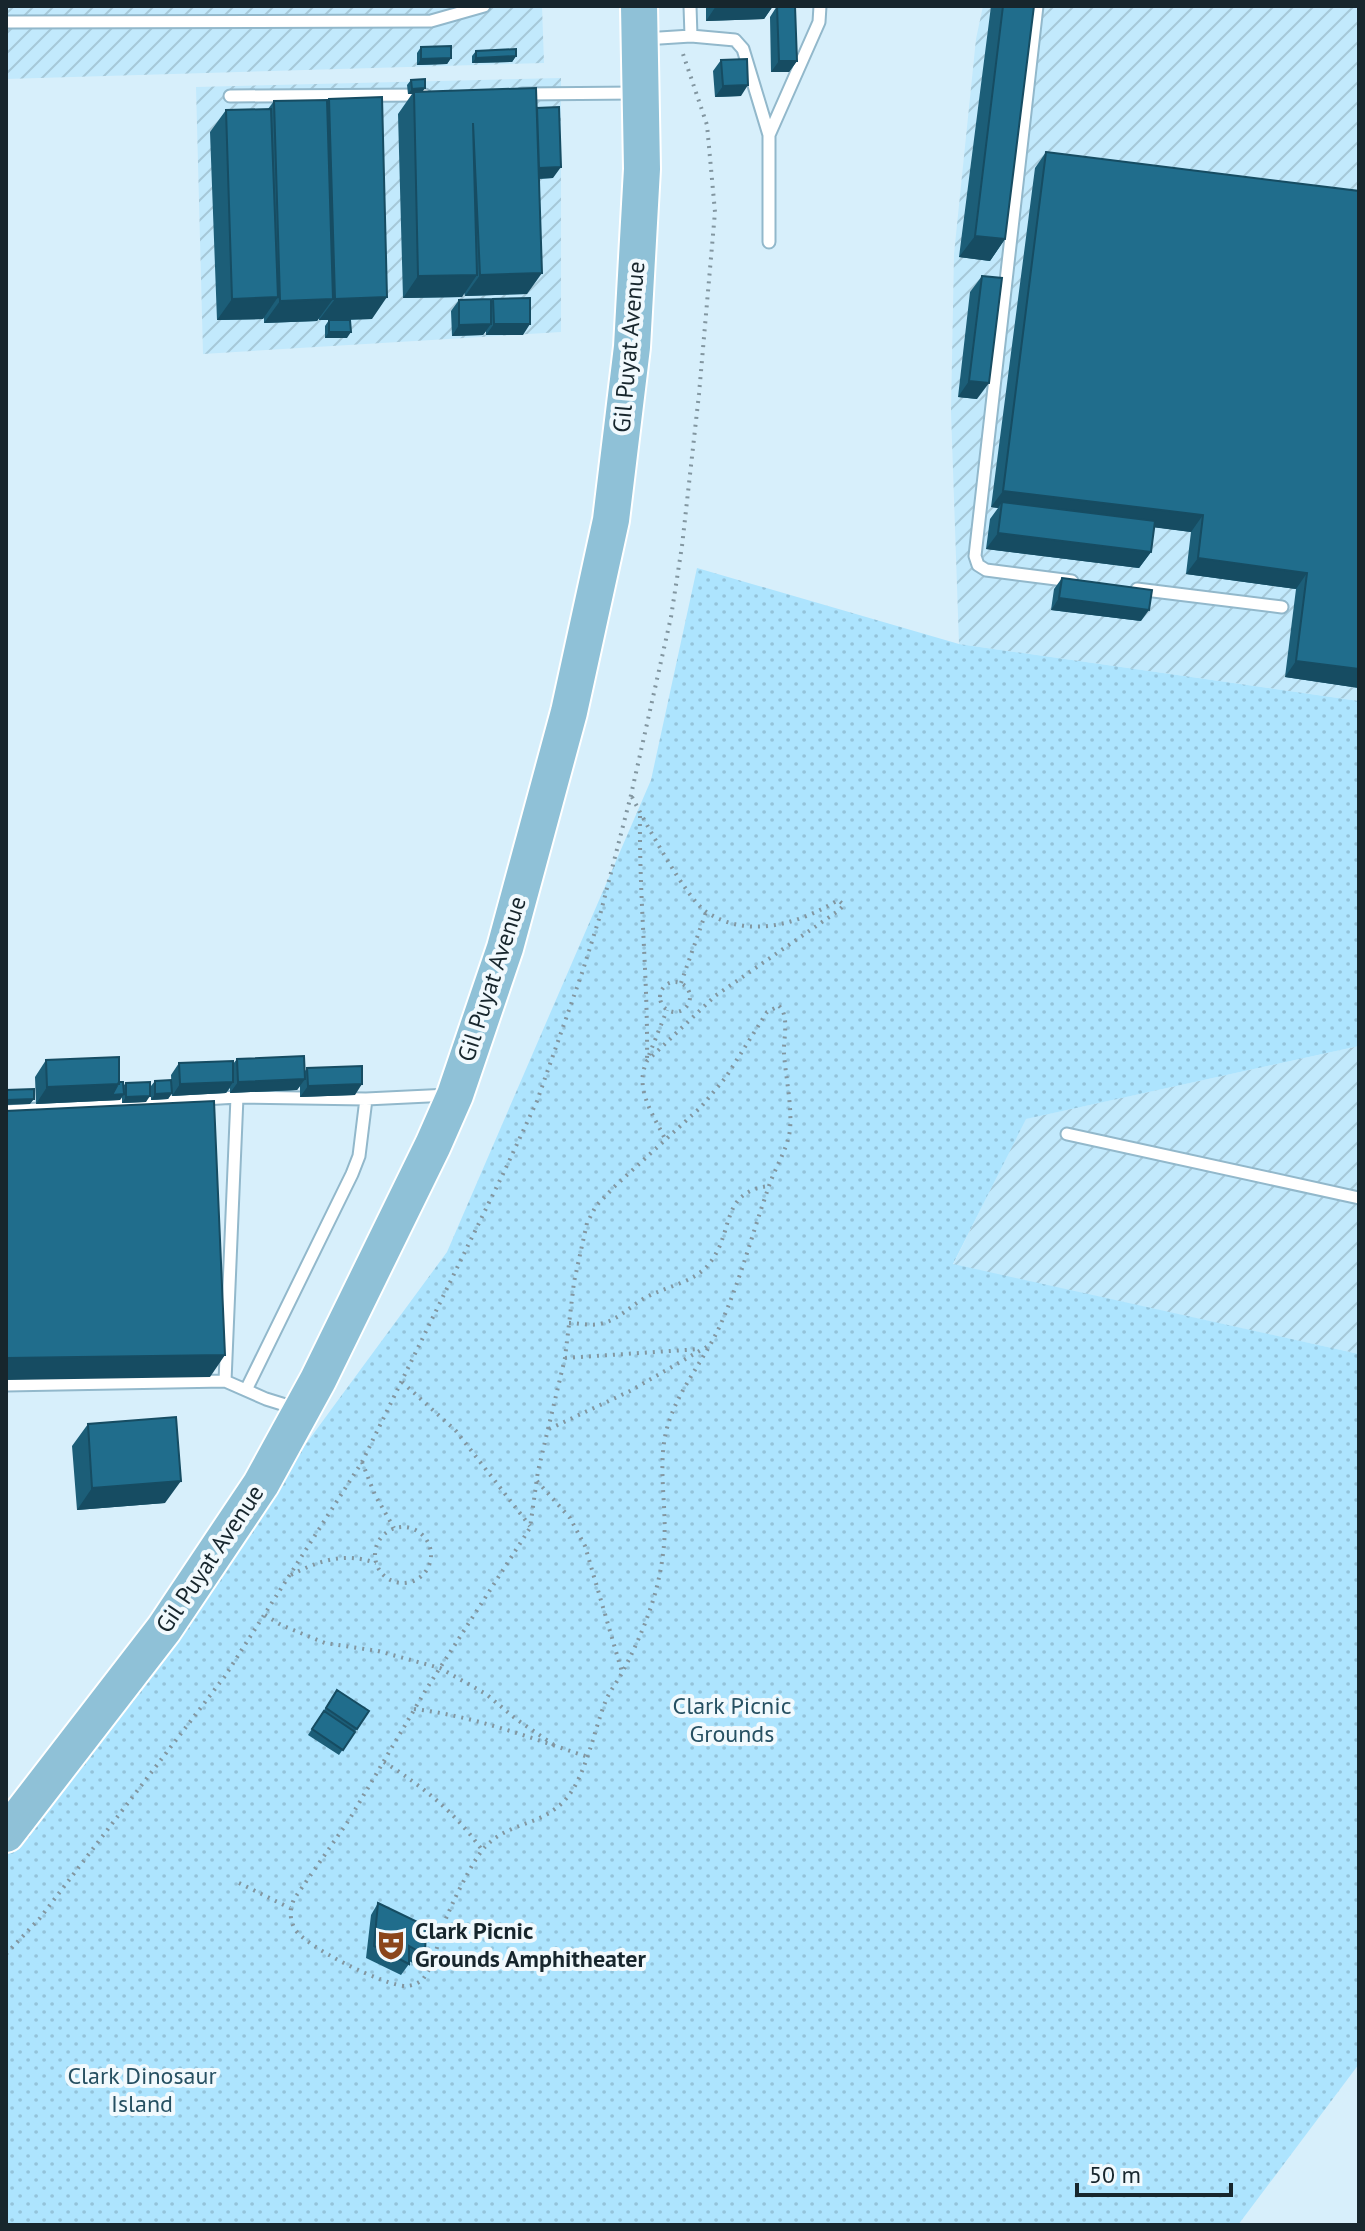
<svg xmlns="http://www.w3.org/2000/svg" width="1365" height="2231" viewBox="0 0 1365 2231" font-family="'PT Sans',sans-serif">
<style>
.industrial{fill:url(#industrial-furrows)}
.park{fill:url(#park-dots)}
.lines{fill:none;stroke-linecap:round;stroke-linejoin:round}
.service-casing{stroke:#92b8cb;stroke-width:15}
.primary-casing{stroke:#fff;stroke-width:40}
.path{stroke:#8296a0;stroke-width:4;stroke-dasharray:2 6;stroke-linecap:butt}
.service{stroke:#fff;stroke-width:11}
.primary{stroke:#8fc1d7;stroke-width:36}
.wall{fill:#1c5e78}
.shaded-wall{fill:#164c62}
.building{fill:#206d8c;stroke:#164c62;stroke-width:2}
.labels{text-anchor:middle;stroke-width:8;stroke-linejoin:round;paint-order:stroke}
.street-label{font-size:24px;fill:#17262d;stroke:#f1f9fd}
.park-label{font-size:24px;fill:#265062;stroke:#f1f9fd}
.poi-label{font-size:24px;font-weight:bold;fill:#17262d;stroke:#f1f9fd;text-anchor:start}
</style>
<defs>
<pattern id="industrial-furrows" width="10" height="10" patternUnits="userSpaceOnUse" patternTransform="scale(2)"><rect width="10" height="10" fill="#c2e9fc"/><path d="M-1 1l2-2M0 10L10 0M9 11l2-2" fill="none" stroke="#a6c8d8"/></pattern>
<pattern id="park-dots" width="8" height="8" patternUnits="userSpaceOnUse" patternTransform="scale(2)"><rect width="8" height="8" fill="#ade4fe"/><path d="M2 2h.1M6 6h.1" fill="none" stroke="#94c3da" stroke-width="1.8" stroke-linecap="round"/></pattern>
</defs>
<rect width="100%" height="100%" fill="#d7effb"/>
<path class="industrial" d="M6,6H542L544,63L6,79Z
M983,6H1359V701L959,644L951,412L954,254L976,39Z
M561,78V332L203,354L196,87Z
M1359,1046V1354L953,1265L1025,1119Z"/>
<path class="park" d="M697,568L959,644L1359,701V1046L1026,1119L953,1264L1359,1354V2064L1238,2225H6V1852L447,1252L651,780Z"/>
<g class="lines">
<g class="service-casing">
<path id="service" d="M690,6L691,36
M1037,6L975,556L978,565L986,570L1072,581
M6,22L431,21L484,6
M644,39L691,36L735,40L743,49L769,135V242
M522,94L637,93
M230,96L425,95
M769,135L819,22L820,6
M1137,589L1282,607
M6,1111L237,1097
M1067,1134L1359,1198
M225,1381L266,1399L295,1408
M6,1385L225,1381L237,1097L366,1099L449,1095
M246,1390L352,1174L359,1156L366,1099"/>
</g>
<g class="primary-casing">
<path id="primary" d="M6,1834L164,1629L261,1484L318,1380L433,1145L455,1095L505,948L569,712L611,520L632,347L642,169L639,6"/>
</g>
<path class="path" d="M632,797C645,822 685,896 705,911C747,940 799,924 838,900L844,905L838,911L715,996L647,1061C633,1089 655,1117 666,1141
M640,816C639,897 648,978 647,1059
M660 997a15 15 0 1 1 30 0a15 15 0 1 1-30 0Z
M681,983L706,912
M779,1006C790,1016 783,1040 784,1054C786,1079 792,1105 790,1130C787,1151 774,1169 768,1189C751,1237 739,1286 717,1332C701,1364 677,1392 667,1428C656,1469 669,1512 663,1554C658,1596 642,1635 622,1673C617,1682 610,1691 606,1700C595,1728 590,1757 576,1784C552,1829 513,1817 485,1847C472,1861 450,1907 443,1926C438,1942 434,1965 423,1979C419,1983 412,1986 406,1986C385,1986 305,1947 295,1929C289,1919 290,1909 294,1899L349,1820L427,1688L530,1528L538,1471L565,1358L574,1282L587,1223L596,1206L614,1187L701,1107L726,1077L767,1012Z
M649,1055L667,1010
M569,1323C579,1323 590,1326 600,1324C618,1320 628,1308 643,1299C663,1287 694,1283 709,1264C735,1232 719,1192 769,1186
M565,1358L700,1349
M402,1382L456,1431L530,1526
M549,1429L630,1391L710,1345
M362,1462L375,1495L394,1528
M537,1481L570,1518L585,1546L622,1672
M375 1555a28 28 0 1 1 56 0a28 28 0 1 1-56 0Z
M291,1575C320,1560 345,1552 376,1563
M265,1615L281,1625L325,1643L378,1651L440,1668L486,1694L516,1719L557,1747
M414,1709C474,1716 531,1738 588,1757
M384,1762C422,1786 455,1812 482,1850
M239,1883L290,1908
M6,1954L40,1918L225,1676L362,1462L503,1174L537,1101L582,973L599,919L631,795L671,617L682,546L699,394L715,212L707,125L682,51"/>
<use href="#service" class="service"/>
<use href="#primary" class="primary"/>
</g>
<path class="wall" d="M706,6H773L764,19L706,21Z
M777,6L797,61L789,72H771L770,17Z
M991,6H1034L1005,239L990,261L959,257Z
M421,47L451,58L447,64L417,65V53Z
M476,51L516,56L512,62L472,63V56Z
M721,60L741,96L715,97L713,71Z
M411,80L422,92L537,108L553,178L539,179L527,294L465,296L464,292L462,297L403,298L398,114L412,94H408L407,85Z
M329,99L372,319L345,320L347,338H325V326L329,320H319V318L317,321L264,323V316L263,319L217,320L210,132L226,110L268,109L274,101H327Z
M1046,152L1359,191V688L1285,677L1296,589L1186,574L1191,532L1154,527L1151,552L1139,568L986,549L990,519L998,508L991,507L1035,168Z
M982,276L977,399L958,397L970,292Z
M493,299L523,335H486V331L483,335L452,336L451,311L459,300L491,303Z
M1062,578L1141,621L1051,610L1054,589Z
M237,1059L305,1071L307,1068L355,1095L300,1097V1086L297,1090L230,1093V1088L226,1093L172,1096L171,1075L179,1063L233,1064Z
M46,1060L119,1082L123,1086L126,1083L146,1102L122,1103V1096L120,1100L36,1104L35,1077Z
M155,1081L172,1093L168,1099L151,1100V1086Z
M88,1424L165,1503L77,1510L72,1446Z
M337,1690L369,1711L339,1755L308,1735Z
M378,1903L425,1955L418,1966L409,1961V1964L401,1975L366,1958L371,1915Z"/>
<path class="shaded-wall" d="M18,6H74L17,8Z
M716,6H773L764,19L706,21Z
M516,56L512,62L472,63L476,58Z
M451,58L447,64L417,65L421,59Z
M779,61H797L789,72H771Z
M748,85L741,96L715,97L723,86Z
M425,88L421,94H408L412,89Z
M561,167L553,178L528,179L536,168Z
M975,236L1005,239L990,261L959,257Z
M542,273L527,294L465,296L480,275Z
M477,275L462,297L403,298L418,276Z
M278,297L263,319L217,320L232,299Z
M387,297L372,319L319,320L335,299Z
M333,299L317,321L264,323L280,301Z
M491,324L483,335L452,336L459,325Z
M494,324H530L523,335H486Z
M329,332H351L347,338H325Z
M969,381L989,383L977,399L958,397Z
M1003,491L1203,515L1191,532L1001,508L1002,502L998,508L991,507Z
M998,533L1151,552L1139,568L986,549Z
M1198,558L1307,573L1296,589L1186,574Z
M1059,598L1149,610L1141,621L1051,610Z
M1296,661L1359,669V688L1285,677Z
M305,1079L297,1090L230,1093L238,1082Z
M233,1082L226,1093L172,1096L180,1084Z
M119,1084L124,1094L120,1100L36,1104L47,1087Z
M362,1084L355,1095L300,1097L308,1086Z
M172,1093L168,1099L151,1100L155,1094Z
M150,1096L146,1102L122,1103L126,1097Z
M34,1099L30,1104L6,1105V1100Z
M225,1355L210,1377L6,1380V1358Z
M181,1481L165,1503L77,1510L92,1488Z"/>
<path class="building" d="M777,6H795L797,61H779Z
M1003,6H1034L1005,239L975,236Z
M451,46V58L421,59V47Z
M516,49V56L476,58V51Z
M747,59L748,85L723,86L721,60Z
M425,79V88L412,89L411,80Z
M536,88L542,273L480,275L473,123L477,275L418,276L414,92Z
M382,97L387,297L335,299L329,99Z
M327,100L333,299L280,301L274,101Z
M559,107L561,167L539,168L537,108Z
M271,109L278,297L232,299L226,110Z
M1046,152L1359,191V669L1296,661L1307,573L1198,558L1203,515L1003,491Z
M982,276L1002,278L989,383L969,381Z
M530,298V324H494L493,299Z
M491,299V324L459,325V300Z
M329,320H350L351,332H329Z
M1002,502L1155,521L1151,552L998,533Z
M1062,578L1152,590L1149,610L1059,598Z
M304,1056L305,1079L238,1082L237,1059Z
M119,1057V1084L47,1087L46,1060Z
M233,1061V1082L180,1084L179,1063Z
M362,1066V1084L308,1086L307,1068Z
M171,1080L172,1093L155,1094V1081Z
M119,1082H123L124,1094L112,1095Z
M150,1082V1096L126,1097V1083Z
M34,1089V1099L6,1100V1090Z
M214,1101L225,1355L6,1358V1111Z
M176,1417L181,1481L92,1488L88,1424Z
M337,1690L369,1711L357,1729L326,1708Z
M324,1711L355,1732L343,1750L312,1729Z
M378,1903L426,1926L425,1955L409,1946V1964L374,1946Z"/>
<defs>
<g id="theatre-bare" transform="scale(2.4)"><path d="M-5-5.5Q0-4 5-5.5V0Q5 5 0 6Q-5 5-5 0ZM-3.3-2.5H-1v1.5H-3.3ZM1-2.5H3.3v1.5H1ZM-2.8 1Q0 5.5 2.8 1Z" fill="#8b461b" stroke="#f1f9fd" stroke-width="2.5" paint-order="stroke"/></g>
</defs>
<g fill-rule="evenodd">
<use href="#theatre-bare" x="391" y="1945"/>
</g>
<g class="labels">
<g class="street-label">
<text transform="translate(629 347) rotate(-85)" y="8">Gil Puyat Avenue</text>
<text transform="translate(492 979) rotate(-72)" y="8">Gil Puyat Avenue</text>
<text transform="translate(210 1559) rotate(-56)" y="8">Gil Puyat Avenue</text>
</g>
<g class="park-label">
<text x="732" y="1714">Clark Picnic<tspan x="732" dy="28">Grounds</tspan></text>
<text x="142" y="2084">Clark Dinosaur<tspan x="142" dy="28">Island</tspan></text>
</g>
<g class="poi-label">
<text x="415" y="1939">Clark Picnic<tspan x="415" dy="28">Grounds Amphitheater</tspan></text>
</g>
</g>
<rect width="1365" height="2231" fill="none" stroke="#17262d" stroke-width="16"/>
<path d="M1077 2183v12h154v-12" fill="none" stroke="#17262d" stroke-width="4"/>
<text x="1089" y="2183" font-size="24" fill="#17262d" stroke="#f1f9fd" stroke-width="6" paint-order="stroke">50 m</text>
</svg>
